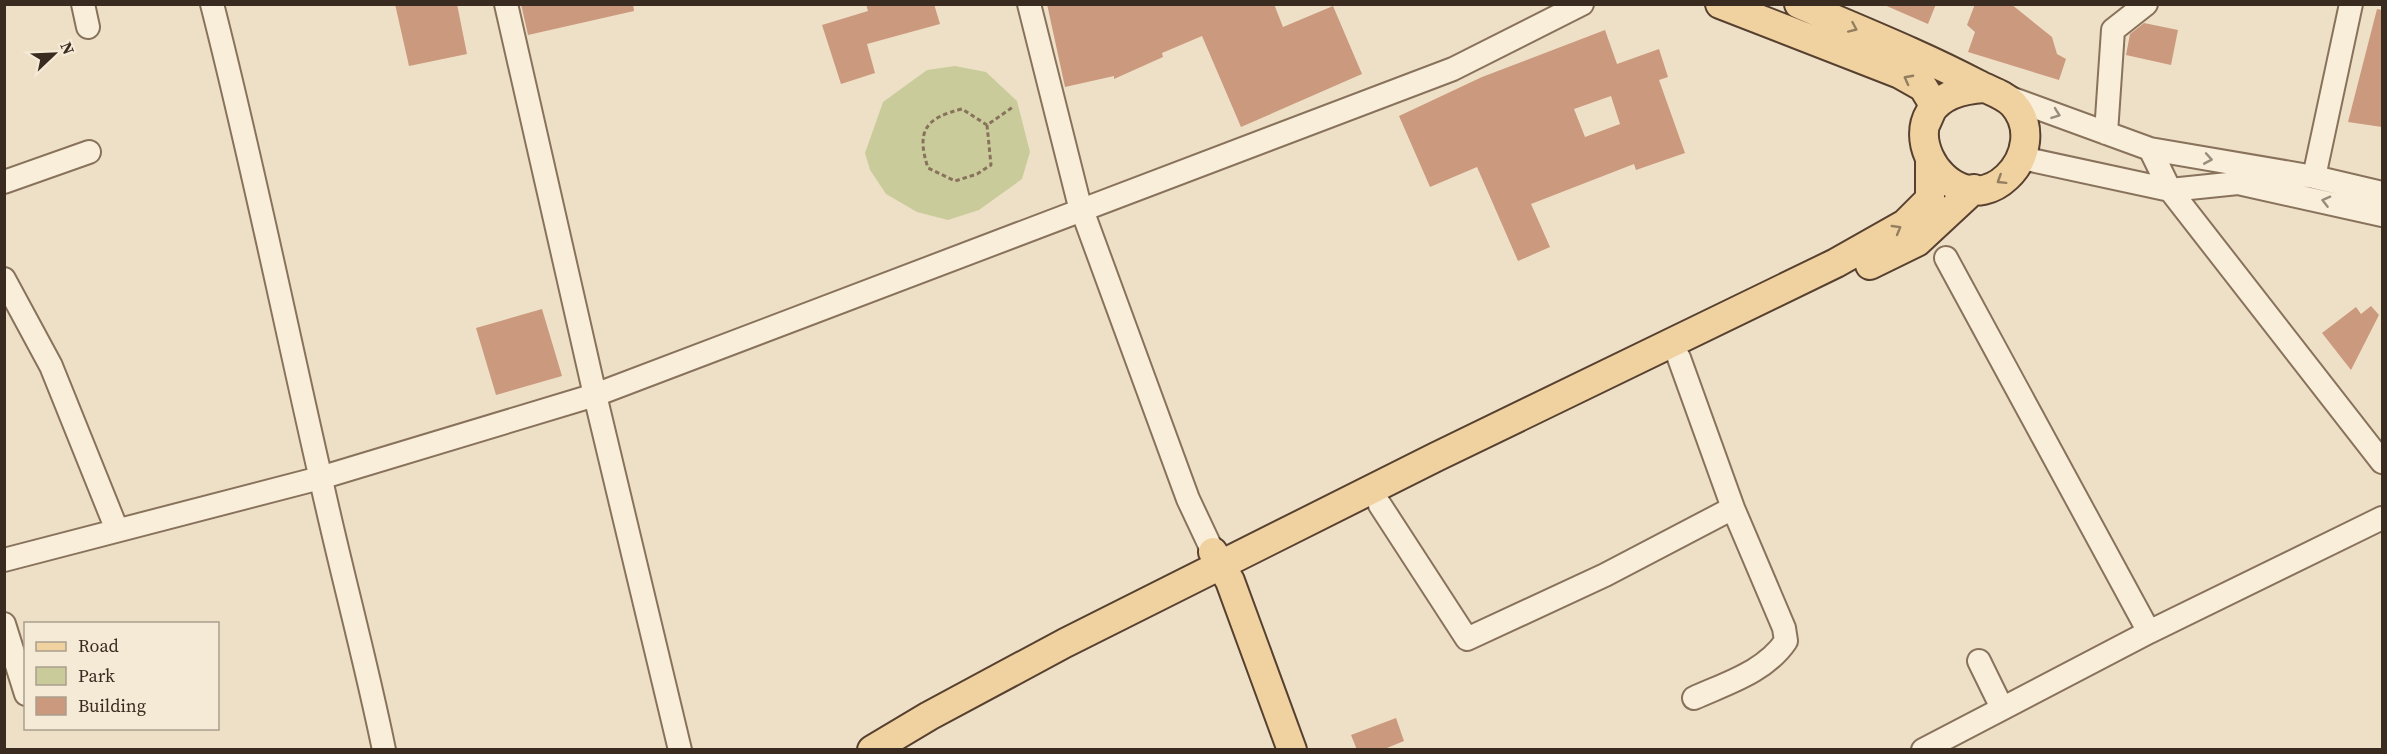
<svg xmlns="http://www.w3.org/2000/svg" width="2387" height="754" viewBox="0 0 2387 754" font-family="'Source Serif 4',serif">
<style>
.green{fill:#c9cc9a}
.building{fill:#cb997d;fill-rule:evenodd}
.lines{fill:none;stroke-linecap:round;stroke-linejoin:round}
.minor-casing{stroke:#89725c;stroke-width:26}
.major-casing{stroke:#574030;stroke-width:32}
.path{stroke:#89725c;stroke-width:3;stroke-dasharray:4.5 3;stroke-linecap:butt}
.minor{stroke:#f8eeda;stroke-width:22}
.major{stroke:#efd2a0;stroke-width:28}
.oneway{stroke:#947e60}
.oneway2{stroke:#988c7d}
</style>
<rect width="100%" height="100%" fill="#eee0c7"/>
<path class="green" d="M955,66L986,72L1017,101L1030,152L1022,179L979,210L948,220L917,212L886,194L870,170L865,153L883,102L927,70Z"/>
<path class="building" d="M395,4H457L467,54L409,66Z
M521,4H633L634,11L528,35Z
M866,4H934L940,24L867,44L875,73L841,84L822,25L868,11Z
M1047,4H1274L1283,27L1333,6L1362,74L1241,127L1202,36L1162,53L1163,57L1114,79V76L1065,87Z
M1882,4H1936L1928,24Z
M1975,4H2011L2052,37L2057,54L2066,59L2059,80L1968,52L1975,32L1967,25Z
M2377,9L2382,10V127L2348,122Z
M2144,23L2178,30L2171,65L2126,55L2130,34Z
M1605,30L1617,64L1659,49L1668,77L1659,80L1685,153L1636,170L1634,164L1531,204L1550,247L1518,261L1477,167L1430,187L1399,116L1482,77ZM1611,96L1620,124L1585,137L1574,109Z
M2371,306L2379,315L2351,370L2322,333L2356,307L2361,314Z
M542,309L562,376L496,395L476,328Z
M1396,718L1404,741L1382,750H1357L1351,735Z"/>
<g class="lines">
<g class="minor-casing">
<path id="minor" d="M83,4L88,27
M212,4C252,160 284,318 320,475C340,567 365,657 384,750
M506,4L595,395L680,750
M1029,4L1078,199L1188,499L1212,550
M2005,96L2150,149L2314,177L2382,193
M2106,133L2113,30L2146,4
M2150,149L2170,190L2382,462
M2022,158L2170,190L2238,183L2382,215
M2314,177L2351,4
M4,182L89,152
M1946,258L2149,632
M4,279L51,366L117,530
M1380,505L1467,639L1605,575L1733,508L1679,358
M4,560L320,478L595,395L1453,69L1582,4
M4,624L26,694
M1979,661L2002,708
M1694,698C1727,683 1765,672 1786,641L1784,628L1733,508
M1923,750L2149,632L2382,518"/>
</g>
<g class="major-casing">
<path id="major" d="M1720,4L1900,74L1923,87L1934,105L1926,123
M1799,4C1859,30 1920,54 1977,84C1990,91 2003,94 2013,104C2033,126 2027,158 2007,177C1947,234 1867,95 1984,88
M1870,265L1917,242L1974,189
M1213,552L1230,581L1292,750
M872,750L929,716L1065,643L1436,457L1836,263L1905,224L1930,199V162"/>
</g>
<path class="path" d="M987,125L991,165L977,174L955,181L928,168C916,131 925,118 962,109L987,125L1013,107"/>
<use href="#minor" class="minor"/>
<use href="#major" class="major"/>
</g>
<defs><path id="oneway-chevron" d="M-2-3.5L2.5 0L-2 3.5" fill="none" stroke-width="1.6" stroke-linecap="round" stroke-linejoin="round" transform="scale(1.5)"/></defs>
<g class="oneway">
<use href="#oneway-chevron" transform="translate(1853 28) rotate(24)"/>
<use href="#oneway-chevron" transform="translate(1908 79) rotate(-152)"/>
<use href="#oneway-chevron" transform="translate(2001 180) rotate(148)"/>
<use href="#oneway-chevron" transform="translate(1897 229) rotate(-30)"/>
</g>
<g class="oneway2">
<use href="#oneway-chevron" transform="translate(2056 114) rotate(20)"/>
<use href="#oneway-chevron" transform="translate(2208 159) rotate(10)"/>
<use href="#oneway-chevron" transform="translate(2326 201) rotate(-166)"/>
</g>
<rect width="2387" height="754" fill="none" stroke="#392b20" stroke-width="12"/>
<rect x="24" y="622" width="195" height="108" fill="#f5ead6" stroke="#aa9e8d" stroke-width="1.5"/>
<rect x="36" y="642" width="30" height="9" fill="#efd2a0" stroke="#aa9e8d" stroke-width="1.5"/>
<text x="78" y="652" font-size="18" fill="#392b20">Road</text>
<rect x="36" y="667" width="30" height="18" fill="#c9cc9a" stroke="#aa9e8d" stroke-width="1.5"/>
<text x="78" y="682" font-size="18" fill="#392b20">Park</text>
<rect x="36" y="697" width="30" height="18" fill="#cb997d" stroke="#aa9e8d" stroke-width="1.5"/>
<text x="78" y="712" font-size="18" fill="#392b20">Building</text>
<g transform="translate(54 54) rotate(67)" stroke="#f5ead6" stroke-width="4.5" paint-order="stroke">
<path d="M0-4.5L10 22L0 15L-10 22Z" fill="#392b20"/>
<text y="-9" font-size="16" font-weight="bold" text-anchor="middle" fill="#392b20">N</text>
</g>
</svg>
